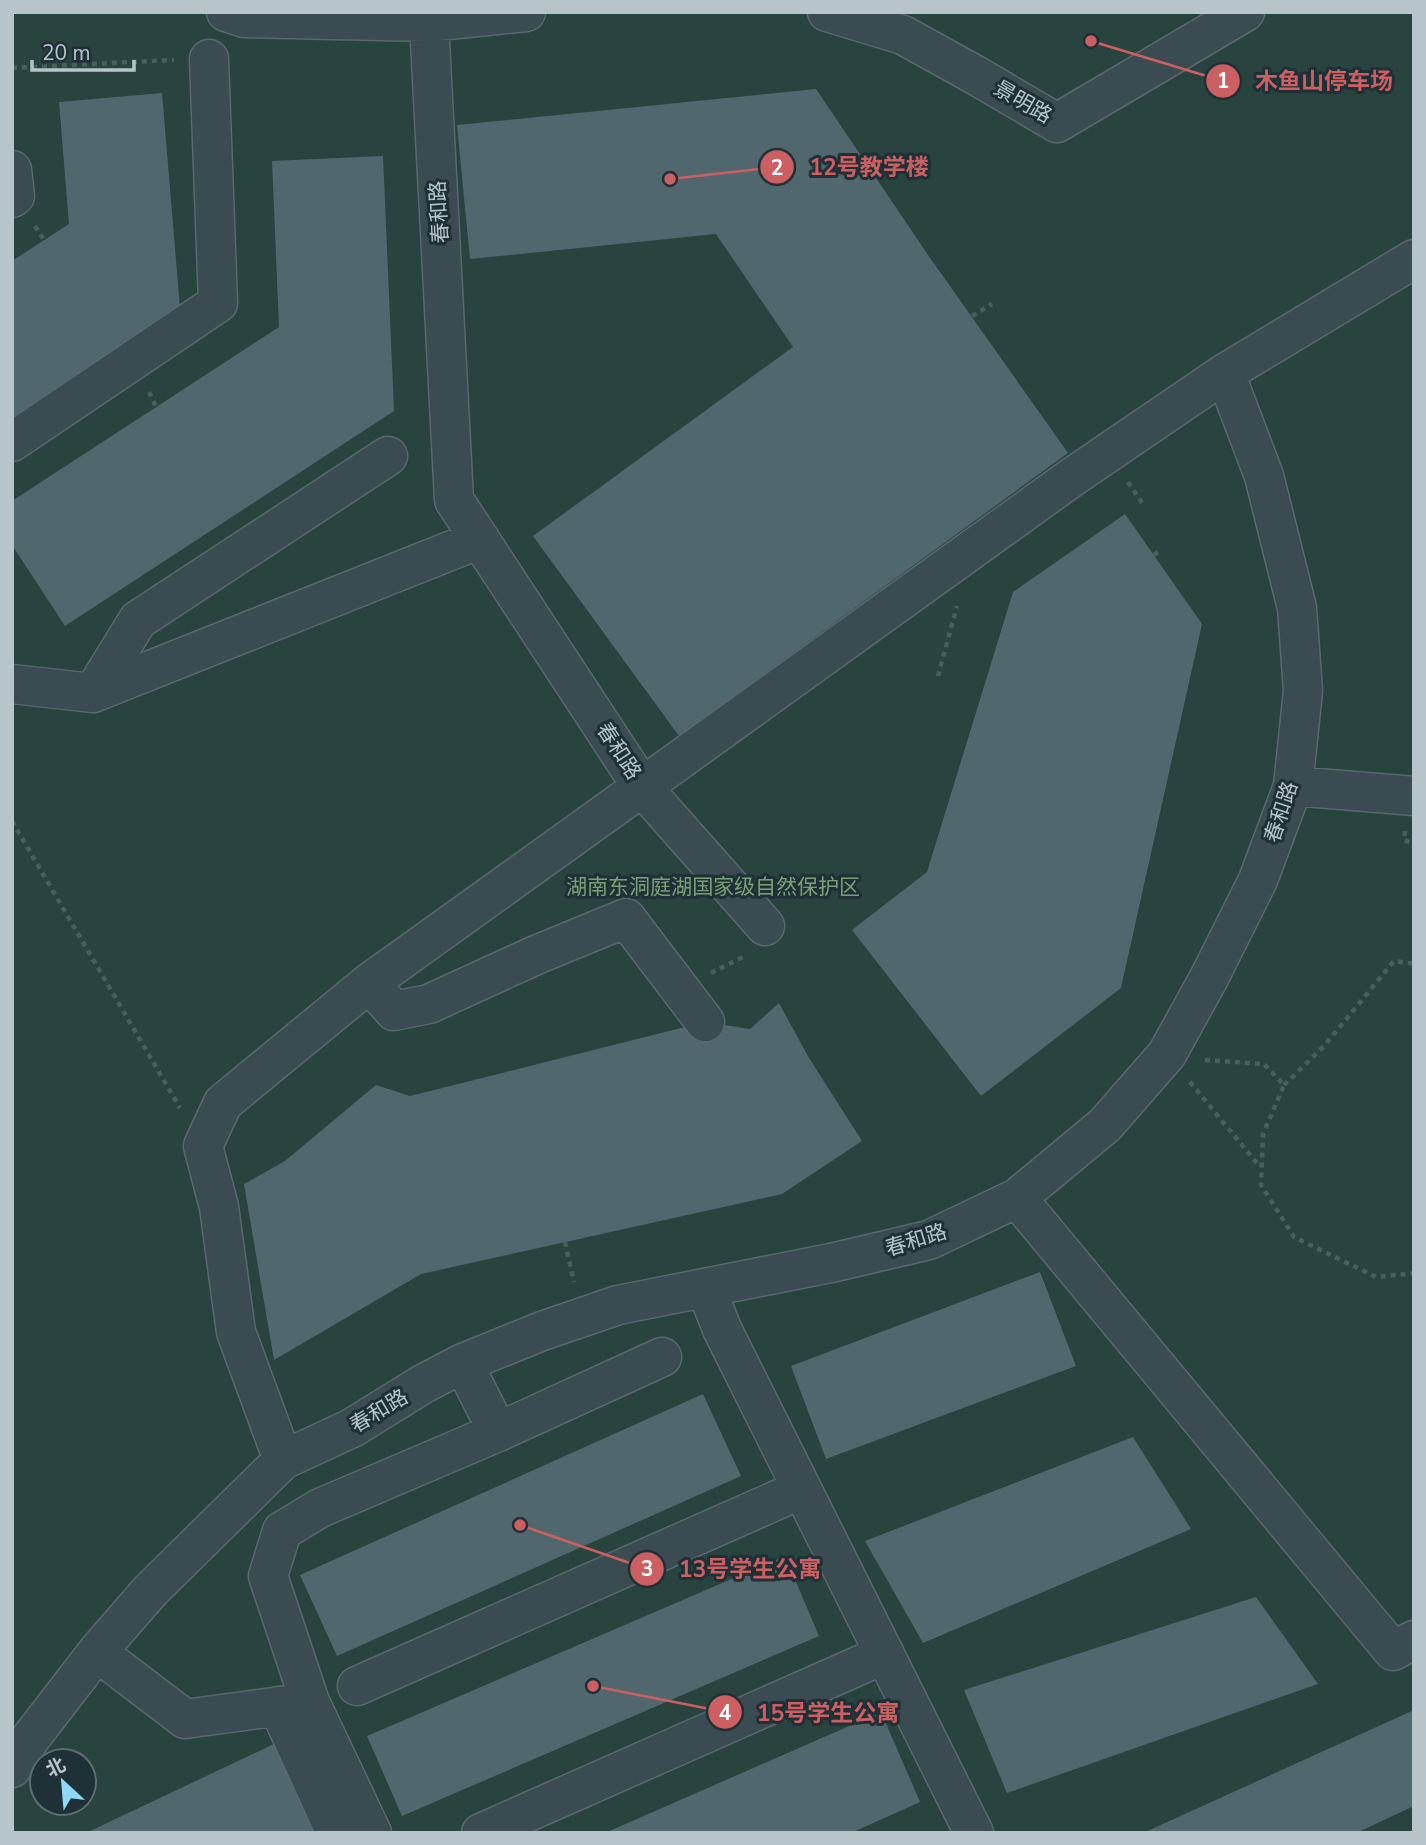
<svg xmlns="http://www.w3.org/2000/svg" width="1426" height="1845" viewBox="0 0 1426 1845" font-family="'Nunito Sans','Noto Sans SC',sans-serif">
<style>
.green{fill:#29443e;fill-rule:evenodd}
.building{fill:#51676e}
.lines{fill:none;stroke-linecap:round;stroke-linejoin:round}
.minor-casing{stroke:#58686e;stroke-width:41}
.path{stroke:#48605b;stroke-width:4.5;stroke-dasharray:5 5;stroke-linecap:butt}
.minor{stroke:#3a4b51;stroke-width:38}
.labels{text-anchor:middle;stroke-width:6;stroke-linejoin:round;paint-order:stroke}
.street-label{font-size:21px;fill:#b7c5cb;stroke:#1f3036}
.park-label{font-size:21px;fill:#79a175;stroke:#1f3036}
.leader{fill:none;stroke:#cb5f61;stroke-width:2.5}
.callout-dot{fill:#cb5f61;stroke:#1f3036;stroke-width:2.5}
.mark-label{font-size:21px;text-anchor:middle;font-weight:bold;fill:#fff}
.callout-label{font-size:23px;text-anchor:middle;font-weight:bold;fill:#cb5f61;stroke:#1f3036;stroke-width:6;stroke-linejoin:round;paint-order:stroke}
</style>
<rect width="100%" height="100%" fill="#263a41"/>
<path class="green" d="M12,12H1414V1833H12ZM42,1761H84V1803H42Z"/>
<path class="building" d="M816,89L928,255L1068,453L679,736L533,536L793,347L716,234L470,259L457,125Z
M162,93L180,308L12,419V261L69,224L59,102Z
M383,156L394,411L65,626L12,545V501L279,327L272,161Z
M1125,514L1202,624L1121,988L981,1096L852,930L927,872L1013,592Z
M779,1003L809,1058L862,1141L782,1194L421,1274L274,1360L244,1184L285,1161L376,1085L410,1096L705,1022L750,1029Z
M1040,1272L1076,1366L826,1459L791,1366Z
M703,1394L741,1476L337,1656L300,1575Z
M1133,1437L1191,1529L923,1643L865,1541Z
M785,1556L819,1636L402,1816L367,1736Z
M1256,1597L1318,1684L1007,1793L964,1690Z
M1414,1710V1806L1356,1833H1143Z
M881,1712L920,1802L851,1833H605Z
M276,1743L319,1833H86Z"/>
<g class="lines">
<g class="minor-casing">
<path id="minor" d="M226,12L244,18L429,22L526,12
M827,12L903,35L977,76L1057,123L1245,12
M429,22L454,500L642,787L369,983L223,1103L203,1146L219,1207L236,1332L283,1460L352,1428L423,1384L463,1363L542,1331L618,1305L831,1263L929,1240L1017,1198L1105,1125L1167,1054L1210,976L1258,880L1293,786L1303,691L1297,608L1264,476L1225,373L1414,259
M12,170L15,196L12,198
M12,442L218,303L209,59
M12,684L93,693L480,539
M93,693L138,620L388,456
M1293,786L1414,796
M765,926L642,787L1071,478L1225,373
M369,983L394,1011L429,1004L536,955L626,918L705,1022
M1017,1198L1393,1651L1414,1640
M706,1288L722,1329L974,1833
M498,1432L662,1357
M97,1652L185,1719L310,1702L372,1833
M357,1686L802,1489
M310,1702L268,1576L282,1531L320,1508L498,1432L463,1363
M278,1706L336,1833
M12,1768L30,1739L97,1652L150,1591L283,1460
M481,1833L885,1654"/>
</g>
<path class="path" d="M12,68L174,60
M35,226L44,240
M972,316L992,304
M149,392L156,407
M1128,482L1143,504
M1154,555L1161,550
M938,676L957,606
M12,821L180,1108
M1405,831L1404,840L1414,844
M711,973L747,955
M1205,1060L1264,1064L1284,1085L1263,1134L1261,1185L1294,1237L1376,1277L1414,1273
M1190,1082L1260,1167
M1284,1085L1325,1045L1394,961L1414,964
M565,1242L574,1282"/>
<use href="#minor" class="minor"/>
</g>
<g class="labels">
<g class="street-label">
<text transform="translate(1023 102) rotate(30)" y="7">景明路</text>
<text transform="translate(439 212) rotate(-93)" y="7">春和路</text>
<text transform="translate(619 751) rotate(57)" y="7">春和路</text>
<text transform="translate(1281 812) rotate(-72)" y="7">春和路</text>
<text transform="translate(916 1240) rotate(-17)" y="7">春和路</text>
<text transform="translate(379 1411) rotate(-31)" y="7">春和路</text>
</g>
<g class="park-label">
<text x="713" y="894">湖南东洞庭湖国家级自然保护区</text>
</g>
</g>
<path class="leader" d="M1091 41L1223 81M670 179L777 167M520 1525L647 1569M593 1686L725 1712"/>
<g class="callout-dot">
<circle cx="1091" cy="41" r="7"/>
<circle cx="670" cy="179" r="7"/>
<circle cx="520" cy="1525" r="7"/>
<circle cx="593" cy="1686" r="7"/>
<circle cx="1223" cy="81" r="18"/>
<circle cx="777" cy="167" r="18"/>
<circle cx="647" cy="1569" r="18"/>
<circle cx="725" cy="1712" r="18"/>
</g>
<g class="mark-label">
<text x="1223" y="88">1</text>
<text x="777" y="175">2</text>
<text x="647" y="1576">3</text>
<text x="725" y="1720">4</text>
</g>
<g class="callout-label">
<text x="1324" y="89">木鱼山停车场</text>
<text x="869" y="175">12号教学楼</text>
<text x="750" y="1577">13号学生公寓</text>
<text x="828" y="1721">15号学生公寓</text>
</g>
<rect width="1426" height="1845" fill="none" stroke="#b7c5cb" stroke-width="28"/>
<g transform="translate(63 1782) rotate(334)"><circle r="33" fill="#1f3036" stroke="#5c6c72" stroke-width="2"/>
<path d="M0-5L12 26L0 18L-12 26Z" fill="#8fd9f8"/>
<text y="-10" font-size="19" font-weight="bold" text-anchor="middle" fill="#b7c5cb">北</text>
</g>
<path d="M32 60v10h102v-10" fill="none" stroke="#b7c5cb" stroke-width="3.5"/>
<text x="42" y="60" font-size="21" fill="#b7c5cb" stroke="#1f3036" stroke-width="5" paint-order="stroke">20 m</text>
</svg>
